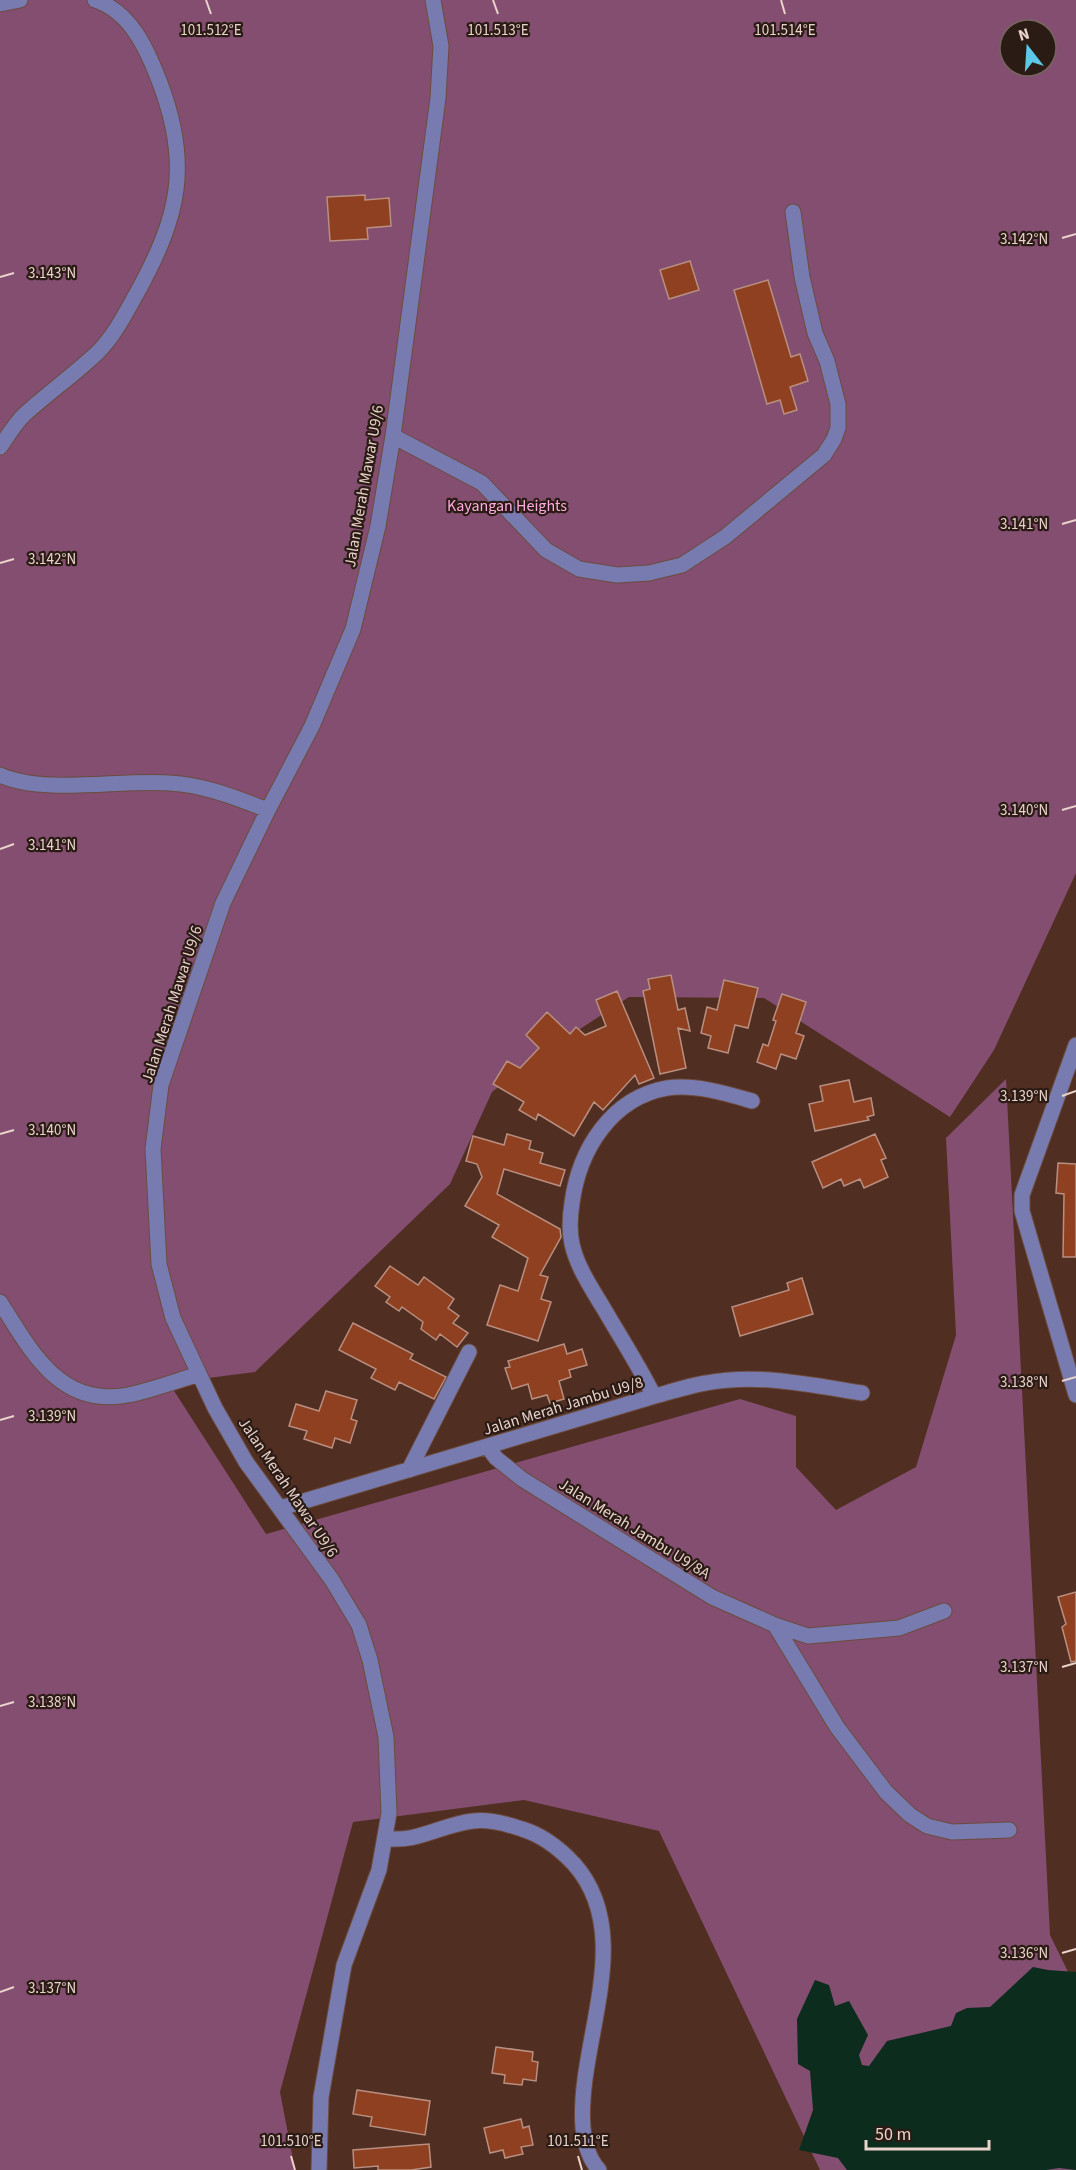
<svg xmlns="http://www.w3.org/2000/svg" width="1076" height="2170" viewBox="0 0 1076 2170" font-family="'Source Sans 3',sans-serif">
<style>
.green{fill:#834e70;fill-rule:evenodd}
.water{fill:#0c2c1d}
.building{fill:#8f4020;stroke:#b88f80;stroke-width:1.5}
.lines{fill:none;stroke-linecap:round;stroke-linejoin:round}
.minor-casing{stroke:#6c4c40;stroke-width:17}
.minor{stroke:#787baf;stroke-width:15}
.ticks{fill:none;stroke:#e9d3cb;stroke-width:2}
.labels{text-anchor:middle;stroke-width:4.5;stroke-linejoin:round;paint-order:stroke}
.street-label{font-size:16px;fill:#e9d3cb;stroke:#2b1b15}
.park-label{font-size:16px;fill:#fface1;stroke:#2b1b15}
.ticks-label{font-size:15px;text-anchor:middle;fill:#e9d3cb;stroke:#2b1b15;stroke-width:4.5;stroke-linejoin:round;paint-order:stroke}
</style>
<rect width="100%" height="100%" fill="#502e21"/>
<path class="green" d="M0,0H1076V873L994,1050L950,1117L764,998L629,997L525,1065L492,1092L450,1184L255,1372L169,1383L266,1534L740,1399L796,1416V1467L836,1510L916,1467L956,1335L946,1138L1006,1079L1050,1935L1076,1988V2170H820L659,1831L524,1800L353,1822L280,2092L295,2170H0ZM1010,30H1046V66H1010Z"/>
<path class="water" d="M1033,1967L1048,1970L1076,1972V2170L1059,2168L1046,2170H847L838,2158L799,2150L813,2110L810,2071L798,2064L797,2019L815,1980L829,1985L835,2006L849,2001L868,2035L859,2055L862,2065L869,2066L887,2041L951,2026L956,2013L967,2008L990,2007Z"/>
<path class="building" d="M365,195V200L389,198L391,226L367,228L368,239L330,241L327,197Z
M690,261L699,290L669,299L660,270Z
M768,280L791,357L800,354L808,381L790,387L797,410L784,414L780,400L767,404L734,290Z
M671,975L678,1010L685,1008L690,1031L678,1028L686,1068L660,1074L643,991L650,989L648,979Z
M724,980L758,988L748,1028L735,1025L728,1053L708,1048L711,1036L701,1033L707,1007L717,1010Z
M617,991L654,1078L639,1084L635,1075L603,1110L594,1102L574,1136L538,1114L536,1120L519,1110L524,1102L493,1084L507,1061L520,1068L539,1048L526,1035L547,1012L570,1034L576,1027L585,1035L606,1026L596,1000Z
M782,994L806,1002L796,1033L804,1036L796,1059L781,1054L776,1069L757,1062L763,1044L768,1046L776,1021L773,1020Z
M849,1080L854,1102L871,1098L874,1115L867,1117L869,1120L815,1131L809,1104L823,1101L820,1086Z
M507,1134L531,1141L529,1149L543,1153L540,1163L565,1170L560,1186L504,1169L497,1194L560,1229L561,1237L540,1275L548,1277L541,1299L551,1302L538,1341L487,1325L500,1285L518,1291L528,1258L492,1237L499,1225L465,1206L482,1177L477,1164L466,1161L473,1136L504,1145Z
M875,1134L886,1158L881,1160L888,1177L864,1188L860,1179L844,1186L841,1179L823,1188L812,1162Z
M1058,1163L1076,1164V1257H1063L1064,1194L1056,1193Z
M390,1266L418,1285L424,1277L454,1299L448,1308L459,1316L453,1323L468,1333L457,1347L440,1334L436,1340L421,1329L423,1322L402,1307L399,1311L386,1302L390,1297L375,1286Z
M802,1278L813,1314L740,1336L732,1307L789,1290L787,1283Z
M353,1323L413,1354L410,1359L446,1377L434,1399L399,1382L395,1390L371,1378L376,1369L339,1350Z
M564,1344L567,1354L582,1349L587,1365L569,1370L571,1377L559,1381L564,1399L550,1403L547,1395L532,1399L528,1384L512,1389L505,1368L510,1367L508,1361Z
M326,1391L357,1400L351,1419L357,1421L350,1443L335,1438L332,1448L304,1439L307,1431L289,1426L296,1404L319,1411Z
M1076,1592V1661L1071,1662L1062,1627L1066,1624L1058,1597Z
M496,2047L533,2052L532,2061L538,2062L536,2081L523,2079L522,2085L504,2083L505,2075L492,2073Z
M357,2090L430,2101L425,2135L370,2126L372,2117L353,2114Z
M521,2119L523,2128L529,2126L533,2145L521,2147L523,2154L505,2158L503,2150L490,2153L484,2128Z
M429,2144L431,2167L411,2170H378V2166L354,2168L353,2150Z"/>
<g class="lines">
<g class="minor-casing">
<path id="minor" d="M0,4L20,0
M393,436L482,483L546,550L579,569L617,575L649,573L682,565L725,537L824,455L834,439L838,428V404L827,361L815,333L802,277L793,212
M0,447C8,436 15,423 25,414C48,393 75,374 98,352C115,335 126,312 138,291C179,216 191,165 160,83C147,49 131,12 95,0
M0,775C45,795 120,779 170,783C205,785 236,798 268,810
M1076,1045L1022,1195V1211L1076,1395
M0,1302C31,1351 60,1408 128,1395C152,1390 176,1381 199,1374
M654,1396C639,1366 621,1338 604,1309C592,1289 577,1267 572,1244C569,1231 570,1216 572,1203C579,1150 611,1098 667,1088C694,1084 725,1093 752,1101
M487,1446L496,1458L522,1479L712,1597L775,1625L808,1636L899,1628L944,1611
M409,1470L469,1352
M281,1508L648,1398C667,1393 687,1386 706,1383C758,1373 811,1385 862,1393
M775,1625L837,1727L886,1792L910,1815L927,1826L952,1832L1009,1830
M385,1838C415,1844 443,1824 473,1821C489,1819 507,1824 522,1829C542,1835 560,1849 574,1864C638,1936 576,2044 583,2128C585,2143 588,2158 599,2170
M319,2170L321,2097L344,1965L379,1870L389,1813L386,1737L370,1660L359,1625L332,1580L246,1462L215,1408L173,1318L159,1264L153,1149L161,1085L223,903L268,810L312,726L353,629L378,526L393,436L438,98L441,46L433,0"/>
</g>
<use href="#minor" class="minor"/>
</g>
<path class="ticks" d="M206,0L211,14M493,0L498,14M781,0L785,14M1062,238L1076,234M0,277L14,273M1062,524L1076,520M0,563L14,559M1062,810L1076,806M0,849L14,844M1062,1096L1076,1091M0,1134L14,1130M1062,1381L1076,1377M0,1420L14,1416M1062,1667L1076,1663M0,1706L14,1702M1062,1953L1076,1949M0,1992L14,1987M291,2156L295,2170M578,2156L582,2170"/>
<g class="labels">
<g class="street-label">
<text transform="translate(363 486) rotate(-80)" y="6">Jalan Merah Mawar U9/6</text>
<text transform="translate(171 1004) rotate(-72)" y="6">Jalan Merah Mawar U9/6</text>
<text transform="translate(563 1405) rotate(-17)" y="6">Jalan Merah Jambu U9/8</text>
<text transform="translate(289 1487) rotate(56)" y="6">Jalan Merah Mawar U9/6</text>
<text transform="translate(635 1528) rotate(32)" y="6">Jalan Merah Jambu U9/8A</text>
</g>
<g class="park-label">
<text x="507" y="511">Kayangan Heights</text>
</g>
</g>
<g class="ticks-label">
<text x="211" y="35">101.512°E</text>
<text x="498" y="35">101.513°E</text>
<text x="785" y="35">101.514°E</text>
<text x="1024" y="244">3.142°N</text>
<text x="52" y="278">3.143°N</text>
<text x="1024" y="529">3.141°N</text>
<text x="52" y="564">3.142°N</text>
<text x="1024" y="815">3.140°N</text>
<text x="52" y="850">3.141°N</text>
<text x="1024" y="1101">3.139°N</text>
<text x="52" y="1135">3.140°N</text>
<text x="1024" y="1387">3.138°N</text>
<text x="52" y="1421">3.139°N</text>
<text x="1024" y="1672">3.137°N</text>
<text x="52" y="1707">3.138°N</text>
<text x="1024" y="1958">3.136°N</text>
<text x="52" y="1993">3.137°N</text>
<text x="291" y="2146">101.510°E</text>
<text x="578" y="2146">101.511°E</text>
</g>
<g transform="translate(1028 48) rotate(343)"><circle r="28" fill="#2b1b15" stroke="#77655e" stroke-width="1.5"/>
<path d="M0-4.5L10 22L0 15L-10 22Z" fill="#5dc7e8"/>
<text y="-9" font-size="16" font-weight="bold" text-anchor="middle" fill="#e9d3cb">N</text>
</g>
<path d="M866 2140v9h123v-9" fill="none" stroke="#e9d3cb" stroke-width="3"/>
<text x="875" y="2140" font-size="18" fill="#e9d3cb" stroke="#2b1b15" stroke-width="4.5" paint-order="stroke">50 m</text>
</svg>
